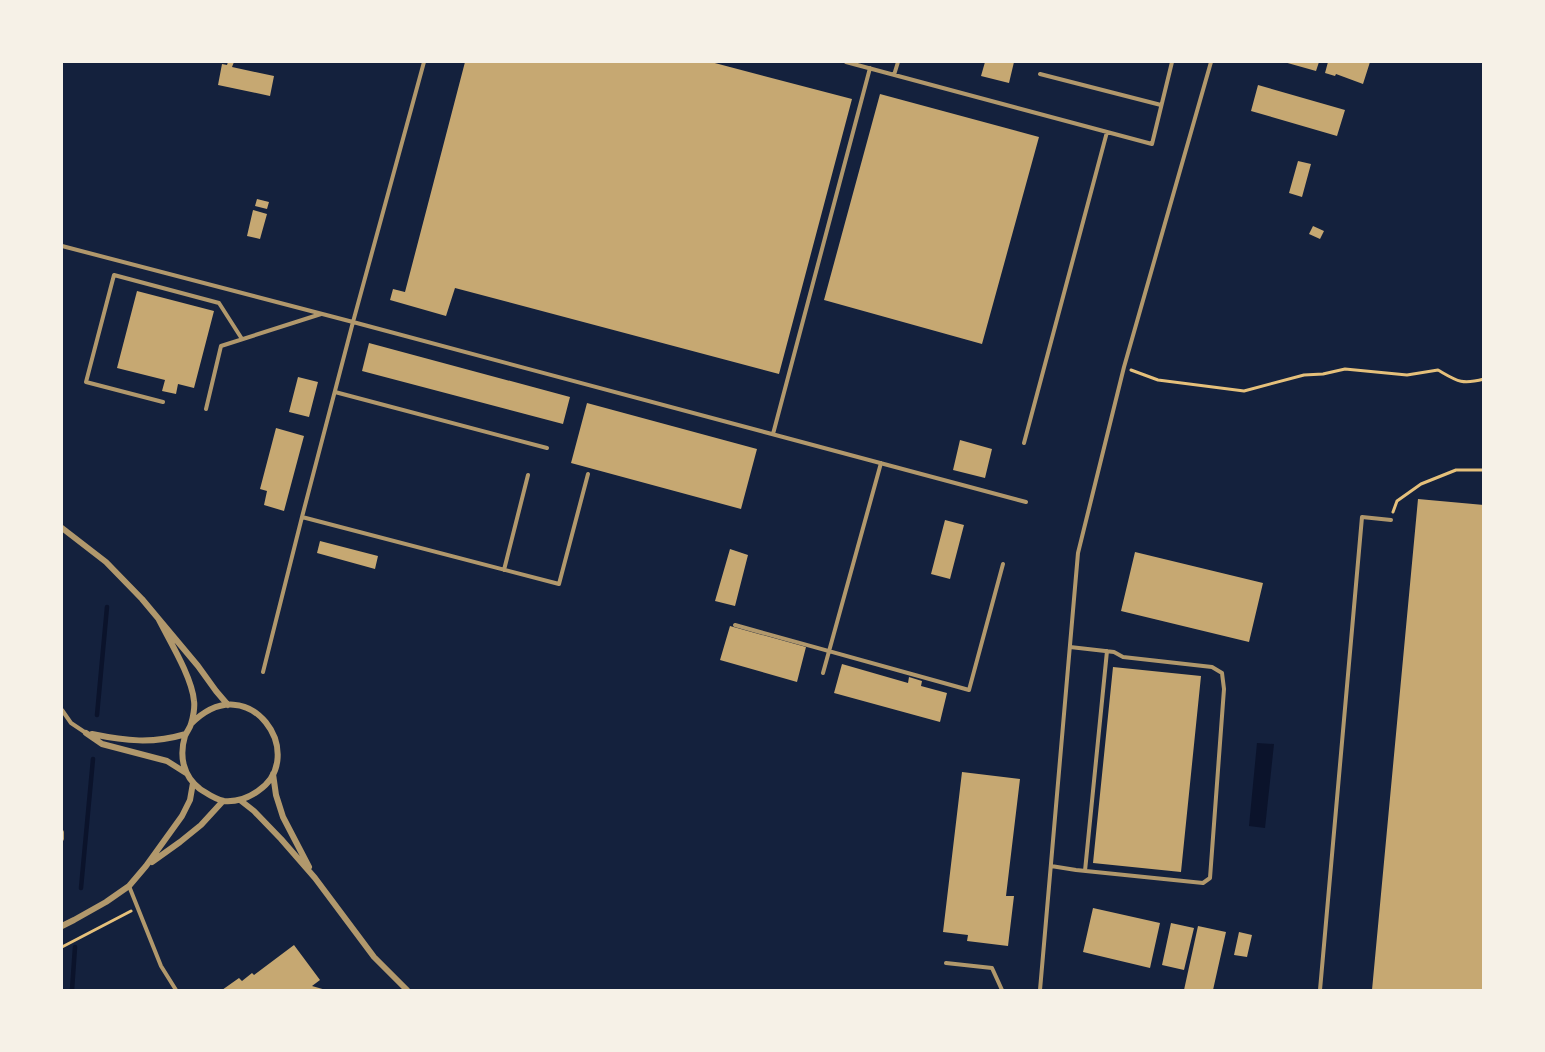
<svg xmlns="http://www.w3.org/2000/svg" width="1545" height="1052" viewBox="0 0 1545 1052" font-family="Signika,sans-serif">
<style>
.water{fill:#0b132b}
.lines{fill:none;stroke-linecap:round;stroke-linejoin:round}
.stream{stroke:#0b132b;stroke-width:4.5}
.building{fill:#c6a872}
.path{stroke:#e5c07b;stroke-width:3}
.service{stroke:#b1986c;stroke-width:4}
.minor{stroke:#b1986c;stroke-width:6}
</style>
<rect width="100%" height="100%" fill="#14213d"/>
<path class="water" d="M1257,743L1274,744L1265,828L1249,826Z"/>
<g class="lines">
<path class="stream" d="M97,715L107,607
M81,888L93,759
M72,990L75,947"/>
</g>
<path class="building" d="M228,62H234L232,67L274,76L270,96L218,85L222,64L227,65Z
M465,62H711L852,99L779,374L455,288L446,316L390,300L393,289L405,292Z
M985,62H1014L1009,83L981,76Z
M1284,62H1319L1316,71Z
M1328,62H1370L1363,84L1336,74L1335,76L1325,73Z
M1258,85L1345,110L1337,136L1251,111Z
M880,94L1039,137L982,344L824,300Z
M1298,161L1311,164L1302,197L1289,193Z
M257,199L269,202L267,209L255,206Z
M253,210L267,214L260,239L247,236Z
M1313,226L1324,231L1320,239L1309,234Z
M137,291L214,311L194,388L178,384L176,394L162,391L165,380L117,368Z
M369,343L570,397L563,424L362,371Z
M298,377L318,382L309,417L289,412Z
M587,403L757,449L741,509L571,463Z
M276,428L304,436L284,511L264,505L267,491L260,489Z
M960,440L992,449L985,478L953,470Z
M1418,499L1484,505V990H1372Z
M945,520L964,525L950,579L931,574Z
M320,541L378,556L375,569L317,553Z
M730,549L748,555L735,606L715,601Z
M1135,552L1263,583L1249,642L1121,611Z
M730,626L806,647L797,682L720,660Z
M842,664L908,683L909,677L922,681L921,686L947,693L940,722L834,693Z
M1113,667L1201,676L1181,872L1093,863Z
M962,772L1020,779L1006,896H1014L1008,946L967,941L968,935L943,932Z
M1093,908L1160,923L1150,968L1083,952Z
M1171,923L1194,928L1184,970L1162,965Z
M1198,926L1226,932L1213,990H1184Z
M1239,932L1252,935L1247,957L1234,955Z
M294,945L320,980L312,986L326,990H222L239,978L242,981L252,973L254,975Z"/>
<g class="lines">
<path class="path" d="M1131,370L1158,380L1244,391L1304,375L1323,374L1345,369L1407,375L1438,370C1457,381 1461,385 1484,379
M1393,512L1397,501L1421,484L1456,470H1484
M62,947L131,911"/>
<path class="service" d="M424,62L353,322L1026,502
M846,62L1152,144L1172,62
M1040,74L1161,105
M894,75L898,62
M62,246L353,322L302,517L559,584L588,474
M335,392L547,448
M163,402L86,382L114,275L219,303L242,339
M206,409L221,346L321,314
M773,434L870,68
M1024,443L1107,132
M504,570L528,475
M735,625L969,690L1003,564
M263,672L302,517
M823,673L881,463
M62,710L71,723L86,733
M62,832V839
M1051,866L1076,870L1203,883L1210,878L1224,689L1222,673L1212,667L1123,657L1114,652L1070,647
M1085,871L1107,651
M129,886L161,966L176,990
M946,963L992,968L1002,990
M1040,990L1078,553L1124,367L1211,62
M1320,990L1362,517L1391,520"/>
<path class="minor" d="M62,528L106,562L142,599L198,666L216,691L228,705
M158,618C169,640 192,677 194,701C195,707 193,718 191,724C190,728 187,731 185,736C179,756 183,776 200,789C208,794 214,799 224,801C237,802 248,798 258,791C310,756 249,665 191,724
M86,733L102,744L167,761L186,773
M92,734C126,741 152,744 186,734
M273,774L276,795L283,817L309,867
M240,800L254,811L281,839L315,878L374,957L407,990
M152,862L180,842L201,825L223,801
M62,926L74,920L106,902L129,886L146,866L182,816L190,800L193,783"/>
</g>
<rect width="1545" height="1052" fill="none" stroke="#f6f1e7" stroke-width="126"/>
</svg>
